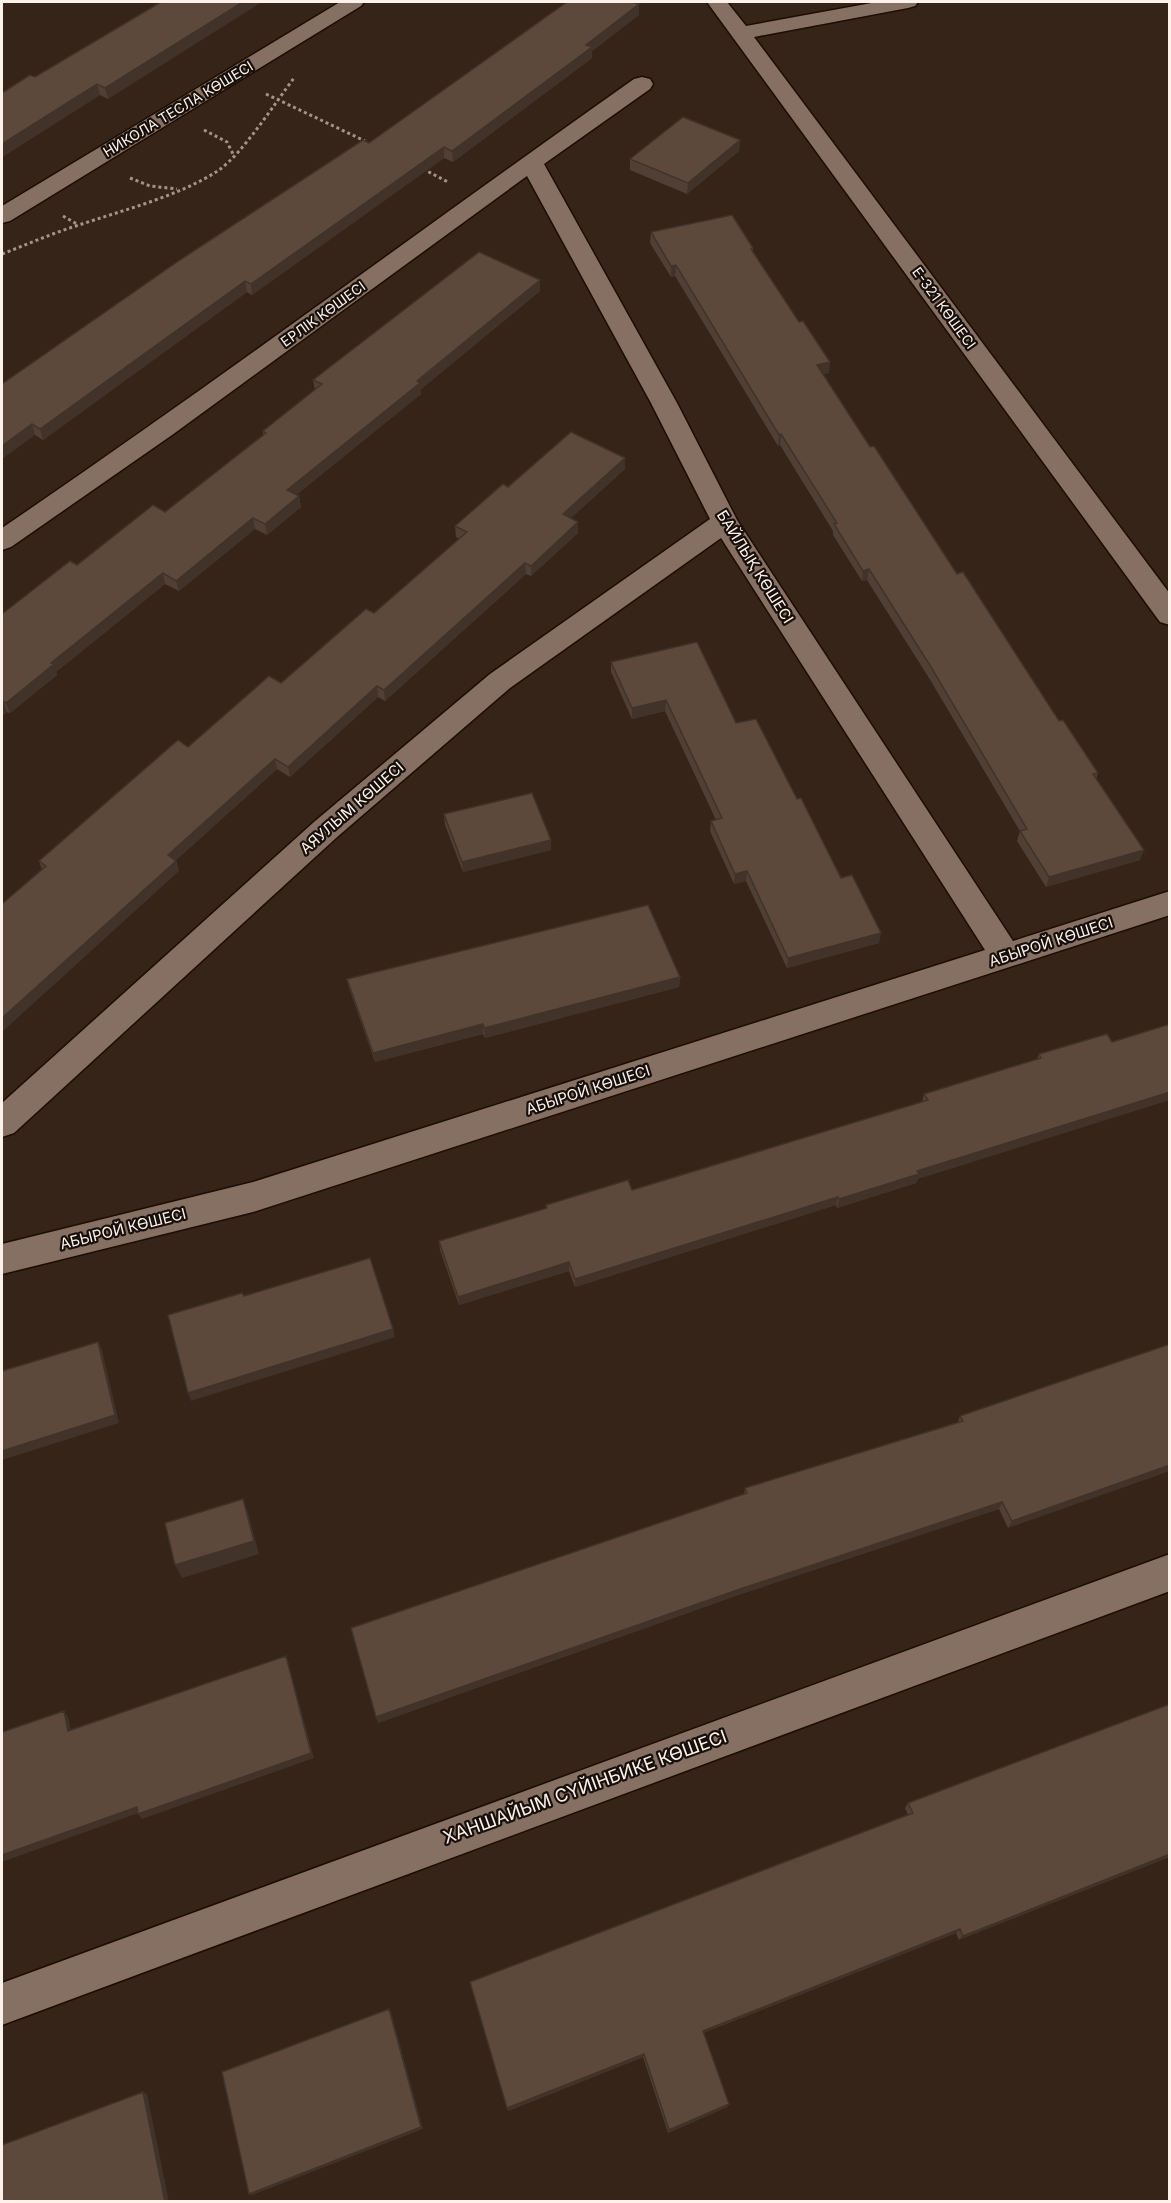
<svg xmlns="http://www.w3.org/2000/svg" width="1171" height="2203" viewBox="0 0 1171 2203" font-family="Inter,sans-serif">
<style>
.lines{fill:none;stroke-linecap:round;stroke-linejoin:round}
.minor-casing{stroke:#1d0d03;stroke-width:3}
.path{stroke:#a3948b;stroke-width:3;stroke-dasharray:3 3;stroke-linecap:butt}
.minor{fill:#867063;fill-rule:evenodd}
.wall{fill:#503f34}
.shaded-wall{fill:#41332a}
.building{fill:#5d493c;stroke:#41332a;stroke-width:1.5}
.labels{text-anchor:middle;stroke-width:4.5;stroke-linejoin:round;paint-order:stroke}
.far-street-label{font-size:14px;fill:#fef1ea;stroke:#170f0a}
.street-label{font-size:15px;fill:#fef1ea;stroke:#170f0a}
.near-street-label{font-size:18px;fill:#fef1ea;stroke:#170f0a}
</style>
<rect width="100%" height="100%" fill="#362418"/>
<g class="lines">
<g class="minor-casing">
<path id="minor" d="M340,2H364L361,6L10,221L2,223V206Z
M707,2H727L746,26L877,2H918L915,6L908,8L754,37L1170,594V625L1160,622Z
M642,77L650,79L653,84L650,89L544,164L677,403L737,520L1013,941L1170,891V915L253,1212L2,1274V1244L253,1182L985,950L721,538L510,688L336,838L14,1133L2,1137V1103L314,822L490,674L710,519L651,403L527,176L172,435L11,547L2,550V528C215,383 423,228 634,79Z
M1170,1554V1591L2,2025V1983Z"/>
</g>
<path class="path" d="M266,94L365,141
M204,130L227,142L234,156
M423,169L448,182
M130,178L150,186L177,189
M63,216L77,224
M2,254C28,244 53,233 79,225C123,210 180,196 219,170C243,153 275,103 294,78"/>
<use href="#minor" class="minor"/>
</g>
<path class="wall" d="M161,2L108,99L100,95L2,157V93L35,77Z
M639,4V15L592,51V58L453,162L444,158L252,295L247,292L43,440L35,435L2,384L369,143Z
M740,140L739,151L687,194L630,170V159Z
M651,232L753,248V253L829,373L823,374L870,447L957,574L1059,721L1098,773L1096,779L1140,860L1046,887L1017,841L1020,831L929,678L867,580L862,581L833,535V531L780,445L778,446L675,276L671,277L650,243Z
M540,280V291L420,390L421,394L296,495L299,496L301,507L267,535L255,529L179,591L165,584L56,672L57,675L10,713L7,712L2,716V614L77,565L165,512L263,435V431L315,390L313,380Z
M625,469L571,518L578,522V533L531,576L526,574L385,701L378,697L290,777L277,769L176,860L179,871L42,870L39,861L188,747L281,683L374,613L459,539L456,537L455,526L508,487Z
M611,662L736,723L797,799L879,943L787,968L746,881L734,884L710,831L711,821L716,820L665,711L632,719L611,672Z
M444,814L551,840V850L463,872L445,825Z
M680,977L679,987L485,1038L483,1034L375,1062L349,988L347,979Z
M1107,1034L918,1179L916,1183L837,1208L836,1205L575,1287L569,1271L459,1305L440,1250L439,1241L546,1209V1205L632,1190L922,1102L924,1094L1037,1059L1039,1054Z
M1170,1344L1008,1528L999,1509L738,1595L378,1723L744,1494L745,1488L958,1422L960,1416Z
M1170,1704L959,1940L956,1933L703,2033L729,2104L727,2107L668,2133L643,2057L508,2111L908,1815L905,1808L908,1803Z"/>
<path class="shaded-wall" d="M243,2H262L108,99L105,88Z
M639,4V15L592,51V58L453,162L452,151L586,45Z
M97,84L100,95L2,157V144Z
M740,140L739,151L687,194L688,183Z
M444,147V158L252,295L251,284Z
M676,265L675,276L671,277V266Z
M540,280V291L420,390L421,394L289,501L287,490Z
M245,281L247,292L43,440L40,429Z
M830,362L829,373L816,376L817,365Z
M32,424L35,435L2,459V446Z
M781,434L780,445L778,446L779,435Z
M625,458V469L563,525V514Z
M299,496L301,507L267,535L265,524Z
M253,518L255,529L179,591L176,581Z
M578,522V533L531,576V566Z
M525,563L526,574L385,701L384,690Z
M869,569L867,580L862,581L863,571Z
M163,573L165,584L56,672L57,675L10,713L6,703L51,663Z
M377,686L378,697L290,777L288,767Z
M666,700L665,711L632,719V708Z
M3,701L7,712L2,716V703Z
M275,759L277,769L171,865L168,855Z
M551,840V850L463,872L462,862Z
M1144,850L1140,860L1046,887L1049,877Z
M176,861L179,871L2,1032V1018Z
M747,871L746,881L734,884L735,874Z
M881,933L879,943L787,968L788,958Z
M680,977L679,987L485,1038L484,1028Z
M483,1024V1034L375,1062L373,1053Z
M1170,1092V1100L918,1179L916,1183L837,1208L839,1199L917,1171Z
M838,1197L836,1205L575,1287V1279Z
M569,1262V1271L459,1305L458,1297Z
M393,1329L395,1337L191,1401L188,1393Z
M98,1342L102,1350L119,1423L2,1460V1451Z
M1170,1465V1471L1008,1528L1012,1521Z
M243,1499L248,1513L259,1554L182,1578L175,1565Z
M1002,1502L999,1509L738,1595L378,1723L376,1717L740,1589Z
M286,1656L288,1662L314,1758L142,1819L138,1814Z
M64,1711L68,1717L72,1736L68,1731Z
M137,1807L141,1812L2,1862V1855Z
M1170,1854V1857L959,1940L963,1936Z
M960,1929L956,1933L701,2034L703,2031Z
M389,2009L391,2012L423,2129L252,2195L249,2194Z
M644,2054L643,2057L508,2111L507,2108Z
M143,2092L147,2094L169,2202H165Z
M729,2104L727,2107L668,2133L669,2130Z"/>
<path class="building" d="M161,2H243L105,88L97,84L2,144V93L30,75L35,77Z
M567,2H632L639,4L586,45L592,47L452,151L444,147L251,284L245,281L40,429L32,424L2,446V384L177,262L363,140L369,143Z
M683,117L740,140L688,183L630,159Z
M732,215L753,248L751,249L799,322L803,321L830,362L817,365L870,447L874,446L957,574L963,572L1059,721L1063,720L1098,773L1093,774L1144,850L1049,877L1020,831L1027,829L931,667L869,569L863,571L834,524L837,523L781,434L779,435L676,265L671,266L651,232Z
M479,252L540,280L417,381L420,383L287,490L299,496L265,524L253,518L176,581L163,573L51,663L54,664L6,703L3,701L2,703V614L70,561L77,565L153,505L165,512L266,433L263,431L322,384L313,380Z
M571,432L625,458L563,514L578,522L531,566L525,563L384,690L377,686L288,767L275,759L168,855L176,861L2,1018V904L46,866L39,861L178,740L188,747L269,676L281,683L366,609L374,613L467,532L455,526L503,484L508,487Z
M697,642L736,723L756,719L797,799L801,798L841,878L852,875L881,933L788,958L747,871L735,874L711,821L722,818L666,700L632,708L611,662Z
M532,793L551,840L462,862L444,814Z
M648,905L680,977L484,1028L483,1024L373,1053L347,979Z
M1170,1024V1092L917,1171L919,1174L839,1199L838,1197L575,1279L569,1262L458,1297L439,1241L547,1208L546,1205L628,1180L632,1190L928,1100L924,1094L1041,1058L1039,1054L1107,1034L1112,1042Z
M370,1258L393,1329L188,1393L168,1315L242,1293L244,1296Z
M98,1342L115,1415L2,1451V1371Z
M1170,1344V1465L1012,1521L1002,1502L740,1589L376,1717L351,1628L747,1493L745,1488L963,1421L960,1416Z
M243,1499L254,1541L175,1565L165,1523Z
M286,1656L311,1753L138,1814L137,1807L2,1855V1732L64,1711L68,1731Z
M1170,1704V1854L963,1936L960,1929L703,2031L729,2104L669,2130L644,2054L507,2108L470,1982L913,1813L908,1803Z
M389,2009L421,2127L249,2194L222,2072Z
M143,2092L165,2202H2V2145Z"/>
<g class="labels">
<g class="far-street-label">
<text transform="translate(178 109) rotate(-31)" y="5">НИКОЛА ТЕСЛА КӨШЕСІ</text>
<text transform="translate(944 308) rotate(54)" y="5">Е-321 КӨШЕСІ</text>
<text transform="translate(323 314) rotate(-36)" y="5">ЕРЛІК КӨШЕСІ</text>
</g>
<g class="street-label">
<text transform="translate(755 567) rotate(58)" y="5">БАЙЛЫҚ КӨШЕСІ</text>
<text transform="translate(352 808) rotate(-41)" y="5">АЯУЛЫМ КӨШЕСІ</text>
<text transform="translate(1051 942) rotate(-18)" y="5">АБЫРОЙ КӨШЕСІ</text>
<text transform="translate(588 1090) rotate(-18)" y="5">АБЫРОЙ КӨШЕСІ</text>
<text transform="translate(123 1229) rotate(-14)" y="5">АБЫРОЙ КӨШЕСІ</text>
</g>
<g class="near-street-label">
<text transform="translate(585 1787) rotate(-20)" y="6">ХАНШАЙЫМ СҮЙІНБИКЕ КӨШЕСІ</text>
</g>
</g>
<rect width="1171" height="2203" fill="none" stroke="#fef1ea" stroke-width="6"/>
</svg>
